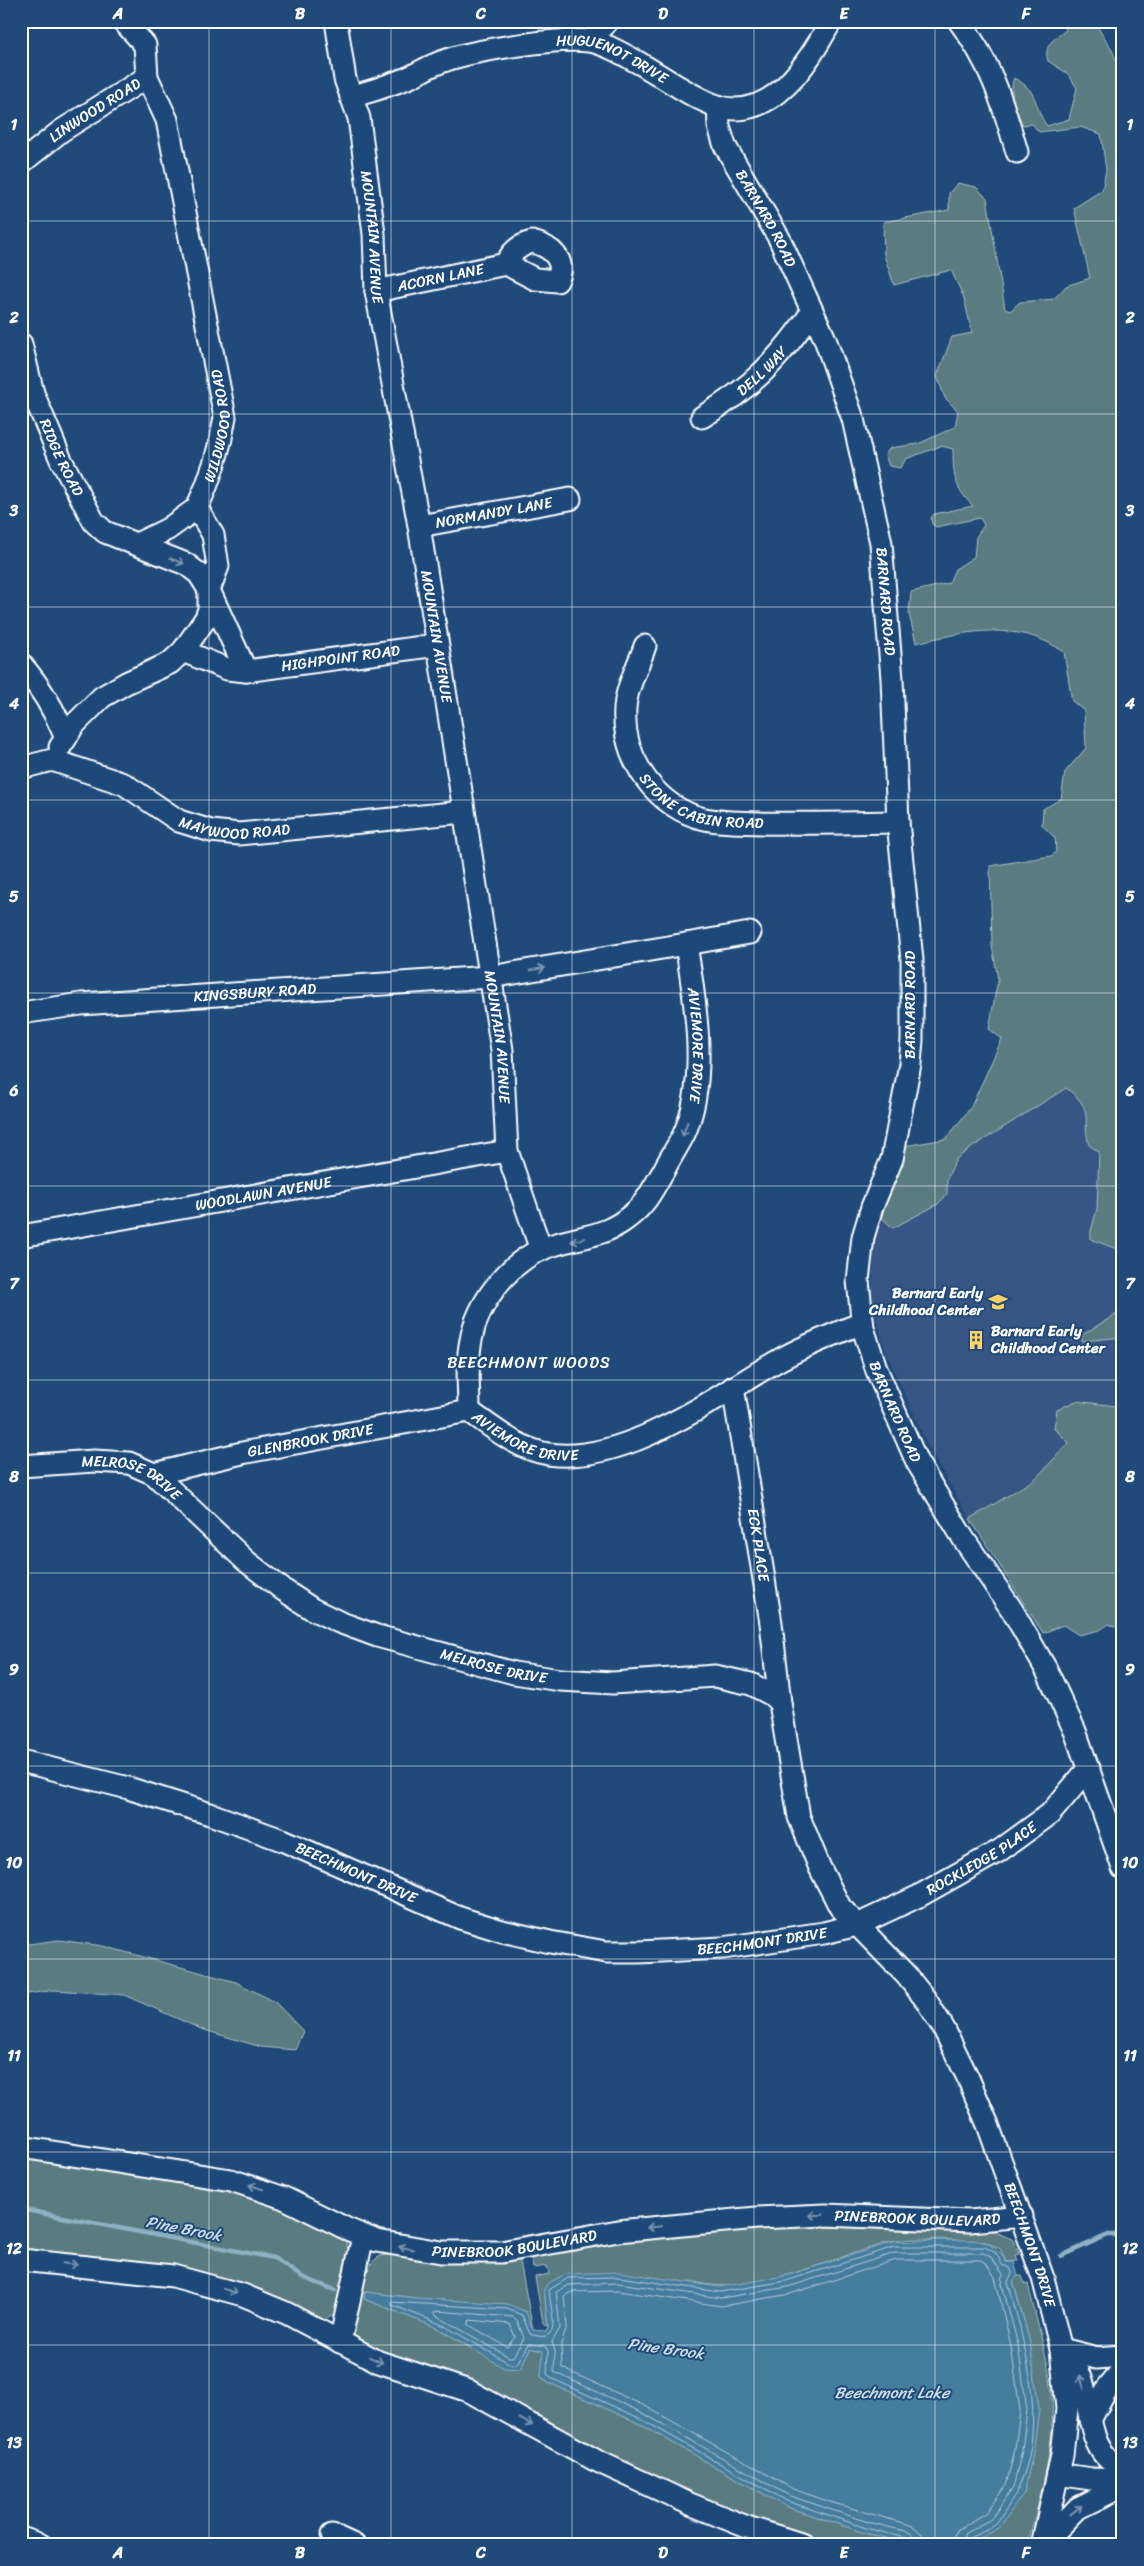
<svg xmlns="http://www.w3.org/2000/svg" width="1144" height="2566" viewBox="0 0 1144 2566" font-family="Sriracha,sans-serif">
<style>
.built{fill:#375785}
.green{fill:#5a7c80;stroke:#acbec0}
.water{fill:#457d9f;stroke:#8fb1c5}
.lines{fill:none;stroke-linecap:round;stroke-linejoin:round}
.shore{stroke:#b5cbd9;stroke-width:1}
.stream{stroke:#8fb1c5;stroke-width:4.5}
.minor-casing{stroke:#fff;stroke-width:25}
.minor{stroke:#1f4a7a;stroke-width:21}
.oneway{stroke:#7992af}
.grid{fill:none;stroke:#fff;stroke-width:1;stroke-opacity:0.55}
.labels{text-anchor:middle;stroke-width:4;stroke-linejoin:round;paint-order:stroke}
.street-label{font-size:15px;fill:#fff;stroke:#1f4a7a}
.poi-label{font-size:15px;font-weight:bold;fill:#fff;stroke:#1f4a7a;text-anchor:end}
.neighbourhood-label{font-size:16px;letter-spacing:1px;fill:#fff;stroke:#1f4a7a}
.water-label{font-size:16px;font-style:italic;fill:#d0dee7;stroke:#1f4a7a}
.neatline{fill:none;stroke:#fff;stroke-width:2}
.grid-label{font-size:16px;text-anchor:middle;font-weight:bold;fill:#fff}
</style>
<rect width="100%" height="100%" fill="#1f4a7a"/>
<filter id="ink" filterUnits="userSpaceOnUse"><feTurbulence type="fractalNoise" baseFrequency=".02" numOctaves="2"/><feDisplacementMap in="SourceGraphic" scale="10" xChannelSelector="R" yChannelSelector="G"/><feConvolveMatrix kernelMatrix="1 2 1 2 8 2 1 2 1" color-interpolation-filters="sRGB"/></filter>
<g filter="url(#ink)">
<path class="built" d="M1066,1088L1081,1100L1123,1231V1448L977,1532L928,1446L887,1354L874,1312L872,1291L874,1240L885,1204L957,1147Z"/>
<path class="green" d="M1064,21H1094L1113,52L1118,66L1123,70V1259L1119,1250L1091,1239V1231L1097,1209L1099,1152L1089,1145C1081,1117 1096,1110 1066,1088L974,1146L956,1159L947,1179V1194L938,1204L893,1228L881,1217L904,1146L946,1139L971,1107L1002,1039L989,1029L998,979L992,946L990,866L1051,856L1056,852L1055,838L1042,825L1043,809L1061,799L1065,772L1086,748L1084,711L1072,701L1064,652C1019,620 966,631 916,643L909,614L911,592L949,583L955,569L974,557L976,537L984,525L980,518L936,527L932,524L931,518L934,514L973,506C954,487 953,475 953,449L941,446L906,459L900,468L889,466L885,455L890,448L918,444L955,427L958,411L945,398L937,376L952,337L972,333L964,298L951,270L894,285L884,255L883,222L949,210V193L958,183L976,187L987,198L1005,309L1010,311L1020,302L1054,299L1066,286L1090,278L1074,208L1102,190L1106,170L1101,134L1080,127L1039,132L1032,124L1023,125C1016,110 1008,94 1014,78C1041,92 1032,105 1047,126L1069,119L1077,88L1068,74L1048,61C1043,45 1054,39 1066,30Z
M1123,1285V1337L1082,1341V1335L1118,1313Z
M1076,1401L1123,1407V1630L1109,1624L1100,1630L1079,1635L1063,1625L1043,1633L970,1519L1035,1479L1069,1443L1054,1428L1057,1410Z
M59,1940L103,1946L236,1982L275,2002L303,2031L295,2050L261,2047L201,2029L124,1995L55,1990L21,1995V1945Z
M21,2153L252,2194L345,2239L348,2249L334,2315L324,2320L313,2318L21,2251Z
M750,2224L951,2226L990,2230L1012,2239L1020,2254L1016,2255L1018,2261L1006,2262L1000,2249L986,2242C960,2241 916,2236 891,2242C837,2255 749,2299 695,2282L544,2289L548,2327L543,2323L535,2277L549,2274L547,2266L533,2268L531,2256L597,2240Z
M397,2255L519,2256L533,2330L415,2298L365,2292L364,2299L440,2329L469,2347L520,2369L530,2348L544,2351L541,2377L552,2384L636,2422L785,2506L865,2533L915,2545H832L747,2522L405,2365L359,2340L354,2335C357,2315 359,2264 381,2256C386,2255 392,2255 397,2255Z
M1018,2276H1022L1025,2285L1028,2284C1035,2315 1045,2347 1050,2378C1059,2433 1042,2492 1027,2545H936L971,2543L1039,2410L1030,2343L1013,2280Z"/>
<path class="water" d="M940,2240C968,2241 992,2234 1006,2262H1014L1018,2276L1013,2281L1030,2343L1039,2410L1033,2453L1024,2493L999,2528L971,2543L915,2545L865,2533L785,2506L636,2422L552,2384L541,2377L543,2351L530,2348L520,2369L504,2368L440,2329L364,2299L365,2292L415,2298L508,2304L526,2312L533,2330L546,2331L548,2326L544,2289L548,2283L566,2274L619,2272L719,2287L785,2276L893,2242Z"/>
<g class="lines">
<path class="shore" d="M437,2311L513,2317L517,2320L524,2338L513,2357H509L435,2315L434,2313Z
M470,2320L510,2324L515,2337L507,2347L469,2325Z
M910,2545L906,2538L866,2528L787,2501L639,2418L555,2380L547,2374L548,2351L545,2346L528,2344L517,2364L512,2365L443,2325L392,2305L391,2302L507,2309L522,2315L530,2334C565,2346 550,2310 549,2290L568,2278L619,2277L720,2292L786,2281L894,2247H985L996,2253L1002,2265L1010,2268L1012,2273L1008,2282C1027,2353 1053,2442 1007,2508C1003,2513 1000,2520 996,2524C989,2530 977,2534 969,2538L966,2545
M917,2545L915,2537L909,2532L868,2522L790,2496L641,2412L554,2372L555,2351L552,2342L560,2328L556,2292L569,2285L618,2283L721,2298L788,2287L895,2253H983L991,2257L1003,2274L1002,2284L1018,2345L1027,2410L1022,2451L1013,2488L991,2519L965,2533L960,2545
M924,2545L922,2534L913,2526L830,2502L793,2489L645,2406L562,2368L561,2344L567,2327L564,2296L571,2292L618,2291L722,2306L790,2294L896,2260H981L986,2263L995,2277L1011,2346L1020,2411L1015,2449L1006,2485L986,2513L957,2530L952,2545"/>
<path class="stream" d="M21,2209L274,2258L302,2277L335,2290
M1061,2256L1108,2235H1123"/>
<g class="minor-casing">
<g id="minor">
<path id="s1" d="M336,21L345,79L359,118L374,234L376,291L419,526L502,1050L507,1151L541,1250"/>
<path d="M959,21C992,65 1002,101 1017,152"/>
<path d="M590,41L608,21"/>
<path id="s2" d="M351,97C369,92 387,86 405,79C416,75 425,68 436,64C465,51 557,37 589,41C606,43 626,56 641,64C663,77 693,98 717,106C772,123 809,62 831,21"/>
<path id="s3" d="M718,106L719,127L725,146L779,238L825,339L853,419L881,543L892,679L898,822L912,960V1040L910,1064L892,1159L872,1207L863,1237L858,1281L863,1328L877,1371L917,1462L963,1538L1012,1610L1046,1669L1075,1731L1123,1868"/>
<path id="s4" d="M21,163L61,131L147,77"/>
<path d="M532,242C551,246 568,261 557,281L535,279L506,264C511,252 519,245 532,242Z"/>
<path id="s5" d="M376,291L506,264"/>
<path id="s6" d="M21,344L33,393L61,460L94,522L105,532L186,564L199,574L209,590L246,671"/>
<path id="s7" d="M702,417C753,387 778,360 812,312"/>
<path id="s8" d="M419,526L570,499"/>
<path d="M137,544L168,529L197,508"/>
<path id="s9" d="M645,646C639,664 629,682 626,700C618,749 649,801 697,817C717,823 740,822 761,823C807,824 852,823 898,822"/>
<path id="s10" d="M183,651L227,669L246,671L437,645"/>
<path d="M21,664C40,686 55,711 66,738L60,747"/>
<path id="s11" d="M66,738L73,726L102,697L126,683L170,663L183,651L206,618L209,609V590L218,566L213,535L197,508C211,478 220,450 225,417L167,120L147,77L145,45L123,21"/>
<path id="s12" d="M21,768L52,760L124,784L179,821L211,831L239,834L463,812"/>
<path d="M686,944L750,933"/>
<path id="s13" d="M21,1013L81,1004L490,977L686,944C695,1001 709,1079 684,1134C678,1146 670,1158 664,1170C651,1192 646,1205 625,1220C600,1239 568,1237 540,1250C507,1265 477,1304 471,1340C466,1363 469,1388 469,1411C493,1428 518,1449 548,1454C626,1465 715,1397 779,1360C806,1345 834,1334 862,1323"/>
<path id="s14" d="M21,1236L507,1151"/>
<path id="s15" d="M733,1387L771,1623L780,1703"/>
<path id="s16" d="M21,1466L94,1461L129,1463L154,1474L246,1561L282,1589L312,1609L339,1622L377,1636L514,1673L560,1680L613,1683L715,1676L751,1684L772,1695L780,1703L799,1817L820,1868L840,1907L906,1975L926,2000L944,2029L968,2078L988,2125L1043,2278L1061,2349L1067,2409L1062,2455L1042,2545"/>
<path id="s17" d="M154,1474L242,1453L469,1411"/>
<path id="s18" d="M21,1761L128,1788L210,1814L282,1840L460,1918L502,1931L550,1942L606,1952H639L723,1948L824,1933L857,1925L919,1896L999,1851L1050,1814L1089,1768"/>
<path id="s19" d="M21,2147L231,2180L284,2198L347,2229L377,2241L441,2252H501L618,2231L757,2218L825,2215L970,2221L1022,2216"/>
<path d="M21,2260L173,2276L243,2295L286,2313L379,2362L469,2391L595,2460L690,2504L747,2527L804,2545"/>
<path d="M340,2342L363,2236"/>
<path d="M1061,2349L1097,2358L1123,2356"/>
<path d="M1063,2351C1070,2359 1077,2368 1081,2377C1092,2408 1086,2454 1123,2468"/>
<path d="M1090,2420L1108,2387L1123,2369"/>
<path d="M1058,2474L1091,2479L1123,2480"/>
<path d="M332,2535L354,2545"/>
<path d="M21,2538L41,2545"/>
<path d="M1044,2543L1078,2508L1123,2486"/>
</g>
</g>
<use href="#minor" class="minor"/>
</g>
<defs><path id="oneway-shaft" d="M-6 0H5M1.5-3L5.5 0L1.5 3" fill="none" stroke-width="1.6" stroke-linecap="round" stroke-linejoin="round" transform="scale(1.25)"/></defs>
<g class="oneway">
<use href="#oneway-shaft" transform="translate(177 561) rotate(22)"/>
<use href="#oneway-shaft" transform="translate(538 969) rotate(-9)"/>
<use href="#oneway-shaft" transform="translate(685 1129) rotate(109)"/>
<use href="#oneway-shaft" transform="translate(578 1240) rotate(165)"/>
<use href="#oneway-shaft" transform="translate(256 2187) rotate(-162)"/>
<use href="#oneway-shaft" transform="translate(816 2215) rotate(178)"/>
<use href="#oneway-shaft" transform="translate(654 2227) rotate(174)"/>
<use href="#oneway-shaft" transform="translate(406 2248) rotate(-169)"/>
<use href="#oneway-shaft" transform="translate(70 2264) rotate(6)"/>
<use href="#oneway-shaft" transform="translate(230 2291) rotate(18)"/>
<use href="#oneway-shaft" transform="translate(376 2360) rotate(24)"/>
<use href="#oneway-shaft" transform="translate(1082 2382) rotate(-107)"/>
<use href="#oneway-shaft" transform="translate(526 2422) rotate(29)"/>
<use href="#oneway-shaft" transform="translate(1076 2510) rotate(-38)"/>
</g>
</g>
<path class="grid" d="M209,21V2545M391,21V2545M572,21V2545M754,21V2545M935,21V2545M21,221H1123M21,414H1123M21,607H1123M21,800H1123M21,993H1123M21,1186H1123M21,1380H1123M21,1573H1123M21,1766H1123M21,1959H1123M21,2152H1123M21,2345H1123"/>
<defs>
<g id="school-bare" transform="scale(1.5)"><path d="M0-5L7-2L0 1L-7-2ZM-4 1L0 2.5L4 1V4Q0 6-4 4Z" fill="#ffd166" stroke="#1f4a7a" stroke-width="2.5" paint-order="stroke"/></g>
<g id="building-bare" transform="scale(1.5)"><path d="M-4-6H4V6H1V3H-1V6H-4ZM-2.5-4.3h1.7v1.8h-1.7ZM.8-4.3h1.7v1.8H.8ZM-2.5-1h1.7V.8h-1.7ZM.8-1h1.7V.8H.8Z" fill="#ffd166" stroke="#1f4a7a" stroke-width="2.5" paint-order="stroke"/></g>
</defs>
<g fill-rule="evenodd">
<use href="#school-bare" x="998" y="1302"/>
<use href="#building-bare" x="976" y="1340"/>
</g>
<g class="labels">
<g class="street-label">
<text dy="5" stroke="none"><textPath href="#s2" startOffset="274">HUGUENOT DRIVE</textPath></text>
<text dy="5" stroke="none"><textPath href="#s4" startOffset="91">LINWOOD ROAD</textPath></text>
<text dy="5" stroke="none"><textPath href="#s3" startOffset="124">BARNARD ROAD</textPath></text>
<text dy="5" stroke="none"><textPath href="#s1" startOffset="220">MOUNTAIN AVENUE</textPath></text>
<text dy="5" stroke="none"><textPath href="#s5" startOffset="66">ACORN LANE</textPath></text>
<text dy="5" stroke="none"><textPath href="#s7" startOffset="76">DELL WAY</textPath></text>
<text dy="5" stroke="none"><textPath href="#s11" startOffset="392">WILDWOOD ROAD</textPath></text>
<text dy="5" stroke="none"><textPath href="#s6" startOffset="121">RIDGE ROAD</textPath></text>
<text dy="5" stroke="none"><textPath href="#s8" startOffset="76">NORMANDY LANE</textPath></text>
<text dy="5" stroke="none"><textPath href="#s3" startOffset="529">BARNARD ROAD</textPath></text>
<text dy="5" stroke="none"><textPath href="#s1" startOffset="625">MOUNTAIN AVENUE</textPath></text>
<text dy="5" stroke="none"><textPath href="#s10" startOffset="162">HIGHPOINT ROAD</textPath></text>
<text dy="5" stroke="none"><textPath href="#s9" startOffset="204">STONE CABIN ROAD</textPath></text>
<text dy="5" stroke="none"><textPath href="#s12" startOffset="231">MAYWOOD ROAD</textPath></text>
<text dy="5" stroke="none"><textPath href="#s13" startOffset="235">KINGSBURY ROAD</textPath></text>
<text transform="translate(910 1005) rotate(-90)" y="5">BARNARD ROAD</text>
<text dy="5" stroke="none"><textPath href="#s1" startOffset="1030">MOUNTAIN AVENUE</textPath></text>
<text dy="5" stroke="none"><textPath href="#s13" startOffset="771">AVIEMORE DRIVE</textPath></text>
<text dy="5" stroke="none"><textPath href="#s14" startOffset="246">WOODLAWN AVENUE</textPath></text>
<text dy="5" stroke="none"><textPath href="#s3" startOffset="1354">BARNARD ROAD</textPath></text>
<text dy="5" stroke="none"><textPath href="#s13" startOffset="1310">AVIEMORE DRIVE</textPath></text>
<text dy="5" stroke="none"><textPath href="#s17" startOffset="160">GLENBROOK DRIVE</textPath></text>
<text dy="5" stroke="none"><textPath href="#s16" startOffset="115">MELROSE DRIVE</textPath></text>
<text dy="5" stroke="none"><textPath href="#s15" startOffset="160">ECK PLACE</textPath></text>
<text dy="5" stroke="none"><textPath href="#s16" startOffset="535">MELROSE DRIVE</textPath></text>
<text dy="5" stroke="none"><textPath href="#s18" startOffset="1012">ROCKLEDGE PLACE</textPath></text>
<text dy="5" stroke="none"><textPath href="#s18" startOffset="354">BEECHMONT DRIVE</textPath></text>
<text dy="5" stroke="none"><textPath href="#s18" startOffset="774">BEECHMONT DRIVE</textPath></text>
<text dy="5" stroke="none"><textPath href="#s19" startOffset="915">PINEBROOK BOULEVARD</textPath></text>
<text dy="5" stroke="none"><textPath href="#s19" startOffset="510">PINEBROOK BOULEVARD</textPath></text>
<text dy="5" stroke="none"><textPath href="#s16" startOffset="1438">BEECHMONT DRIVE</textPath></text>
</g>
<g class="poi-label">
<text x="983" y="1298">Bernard Early<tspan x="983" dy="17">Childhood Center</tspan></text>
<text x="991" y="1336" text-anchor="start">Barnard Early<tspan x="991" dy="17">Childhood Center</tspan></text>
</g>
<g class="neighbourhood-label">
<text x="529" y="1368">BEECHMONT WOODS</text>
</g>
<g class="water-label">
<text transform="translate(184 2228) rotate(11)" y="6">Pine Brook</text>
<text transform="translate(666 2348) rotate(8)" y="6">Pine Brook</text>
<text x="892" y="2398">Beechmont Lake</text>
</g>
</g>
<rect width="1144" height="2566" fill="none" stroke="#1f4a7a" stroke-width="55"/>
<rect x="28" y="28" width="1088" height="2510" class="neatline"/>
<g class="grid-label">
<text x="118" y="19">A</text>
<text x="300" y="19">B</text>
<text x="481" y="19">C</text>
<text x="663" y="19">D</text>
<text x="844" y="19">E</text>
<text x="1026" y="19">F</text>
<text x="14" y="130">1</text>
<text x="1130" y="130">1</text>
<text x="14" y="323">2</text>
<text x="1130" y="323">2</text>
<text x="14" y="516">3</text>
<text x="1130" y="516">3</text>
<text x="14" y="709">4</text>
<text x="1130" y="709">4</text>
<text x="14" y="902">5</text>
<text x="1130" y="902">5</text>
<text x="14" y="1096">6</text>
<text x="1130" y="1096">6</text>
<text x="14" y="1289">7</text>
<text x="1130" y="1289">7</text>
<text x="14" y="1482">8</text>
<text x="1130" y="1482">8</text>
<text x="14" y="1675">9</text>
<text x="1130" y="1675">9</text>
<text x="14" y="1868">10</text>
<text x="1130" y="1868">10</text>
<text x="14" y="2061">11</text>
<text x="1130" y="2061">11</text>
<text x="14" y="2254">12</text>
<text x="1130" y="2254">12</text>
<text x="14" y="2448">13</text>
<text x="1130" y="2448">13</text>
<text x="118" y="2558">A</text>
<text x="300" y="2558">B</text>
<text x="481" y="2558">C</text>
<text x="663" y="2558">D</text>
<text x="844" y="2558">E</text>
<text x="1026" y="2558">F</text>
</g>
</svg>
